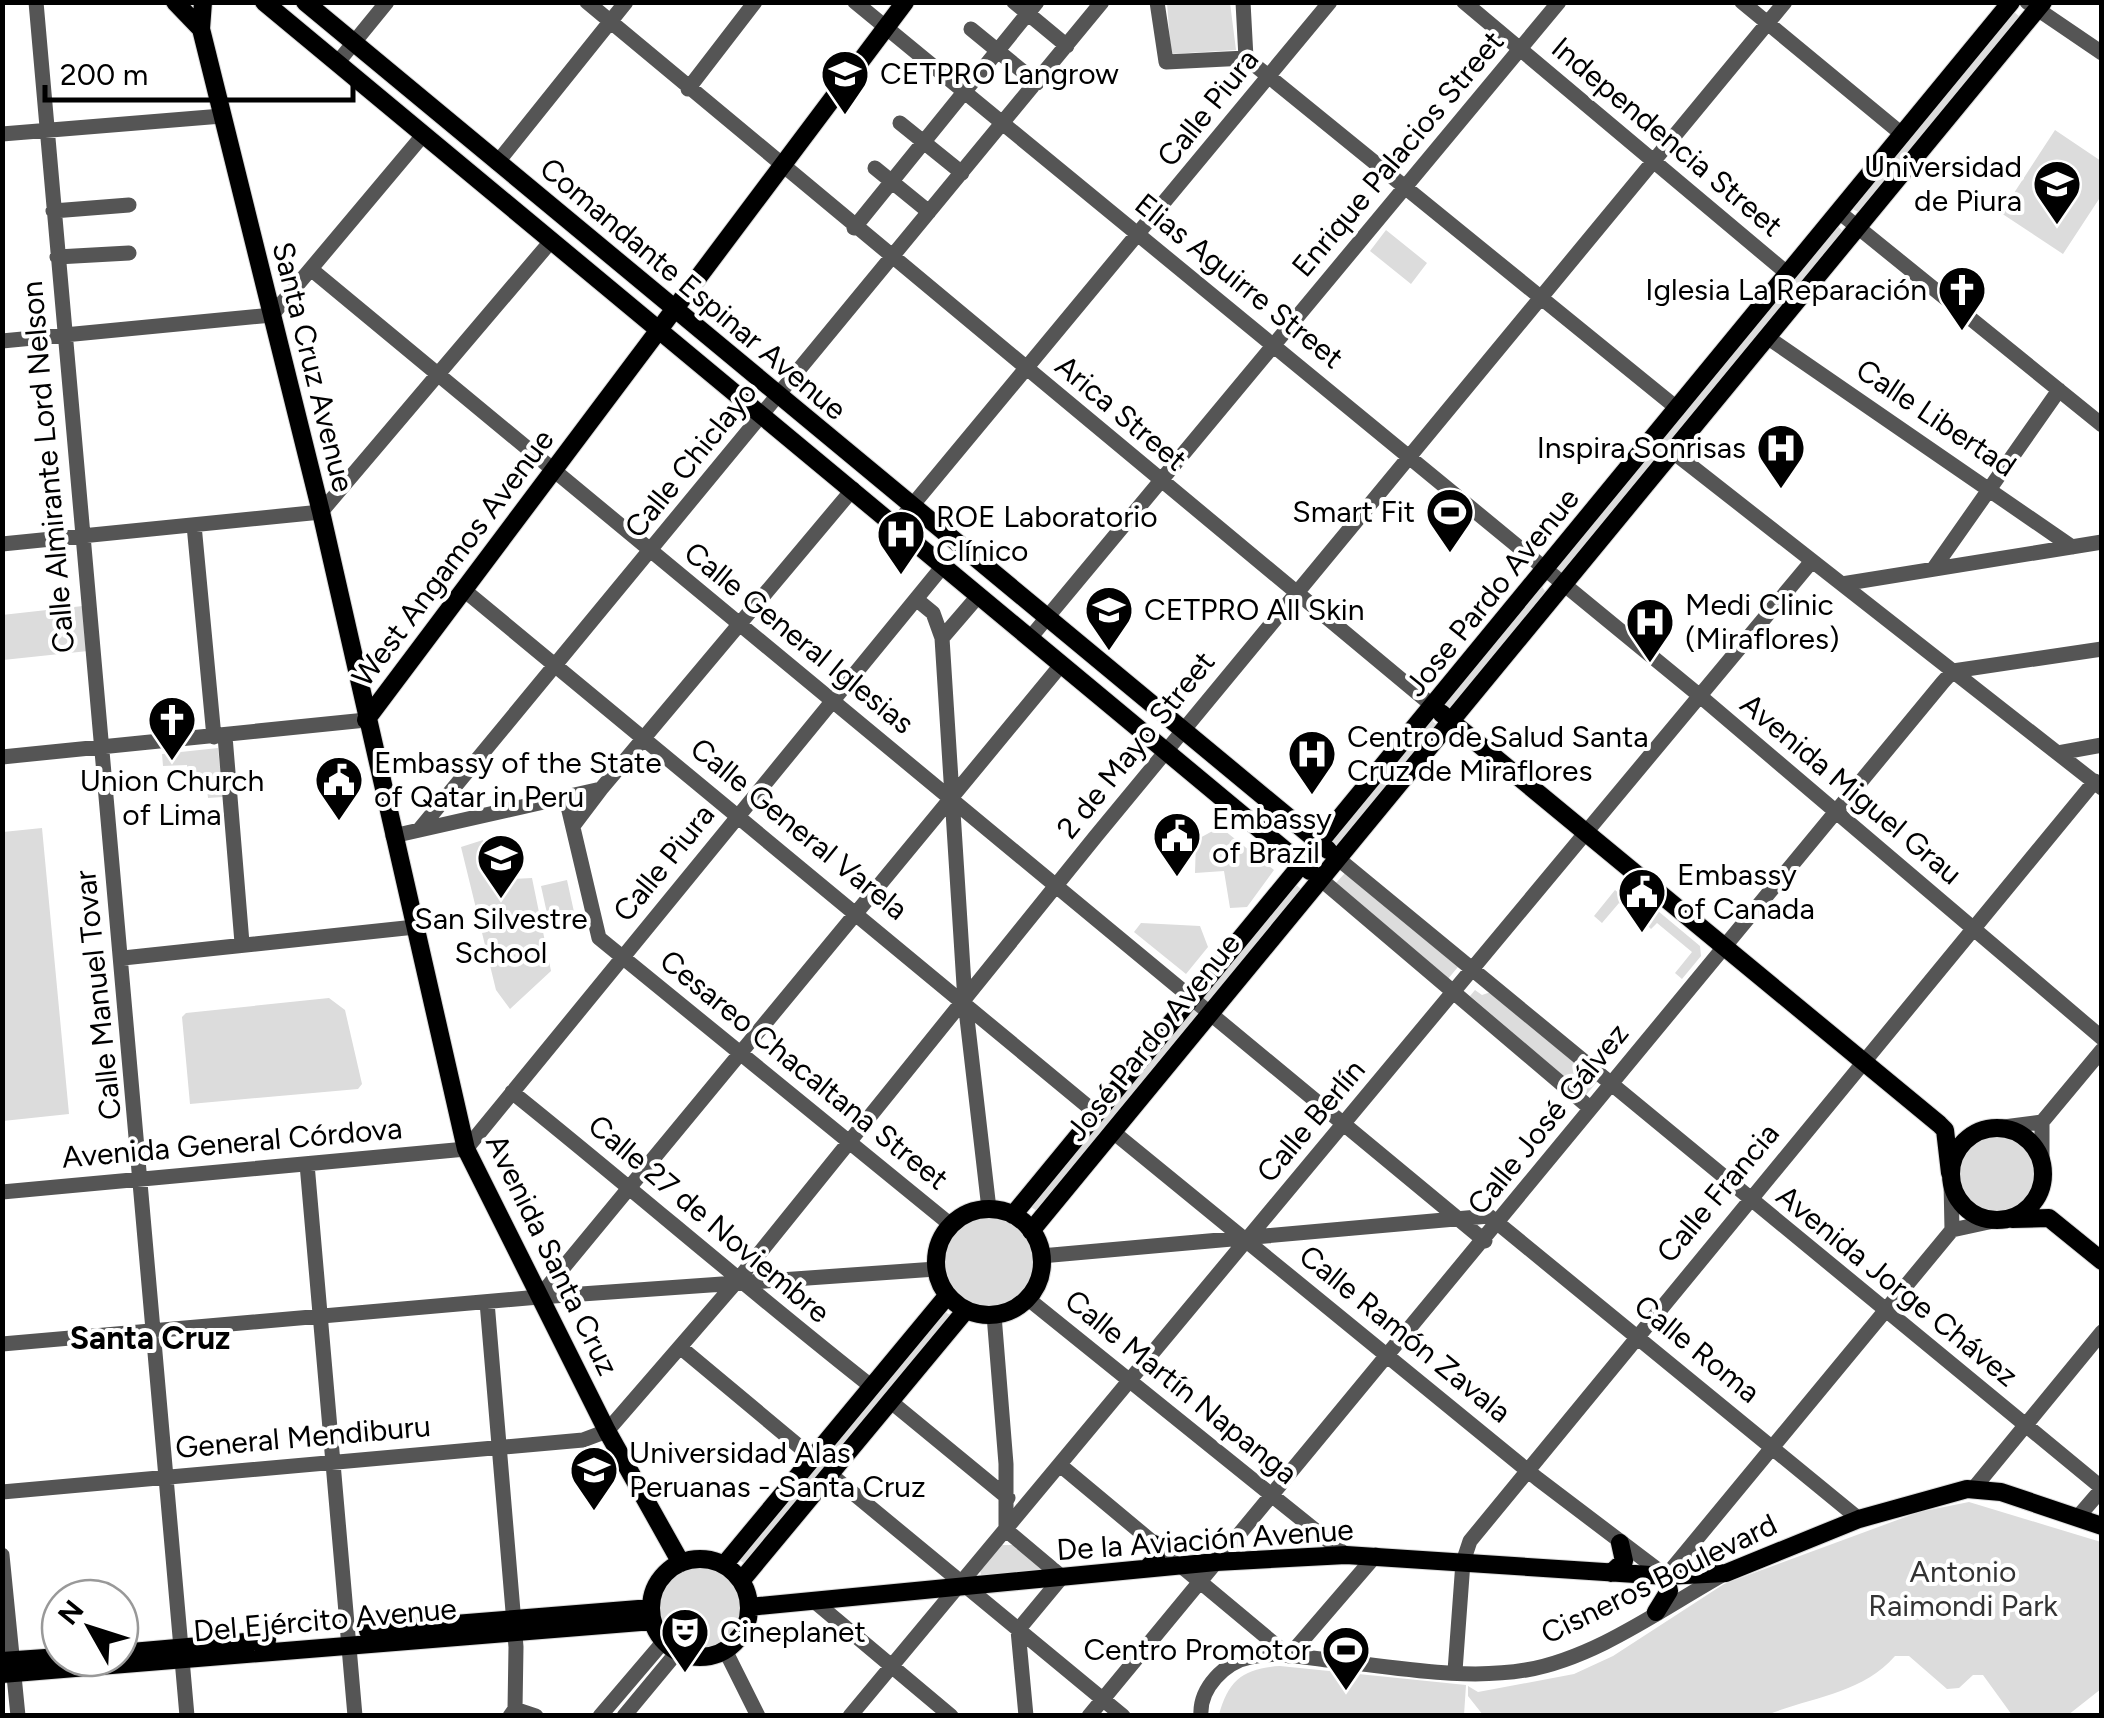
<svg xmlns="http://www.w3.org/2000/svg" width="2104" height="1718" viewBox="0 0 2104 1718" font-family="Figtree,sans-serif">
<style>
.green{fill:#dcdcdc}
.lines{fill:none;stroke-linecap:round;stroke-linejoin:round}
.major-casing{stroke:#dbdbdb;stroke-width:20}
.minor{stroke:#555;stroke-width:15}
.major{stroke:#000;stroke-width:18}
.labels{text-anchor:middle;stroke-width:8;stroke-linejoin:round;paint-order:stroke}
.poi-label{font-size:30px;fill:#000;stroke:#fff;text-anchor:start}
.street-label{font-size:30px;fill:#000;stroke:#fff}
.park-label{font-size:30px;fill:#333;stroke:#fff}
.neighbourhood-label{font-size:32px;font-weight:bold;fill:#000;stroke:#fff}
</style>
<rect width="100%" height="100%" fill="#fff"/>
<path class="green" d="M1167,3H1230L1236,50L1171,54Z
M2013,11L2020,17L1862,213L1854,210L1852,207Z
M2055,130L2101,161V196L2063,254L2001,213Z
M1837,225L1845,234L1564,572L1556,571L1553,567Z
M1386,230L1427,263L1411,284L1370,251Z
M1540,584L1547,594L1451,709L1443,707L1441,699Z
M83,606L88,651L3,660L2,615Z
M1427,716L1437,725L1338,845L1331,844L1329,836Z
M218,748L223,797L208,798L207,788L189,790L187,765L163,766L162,754Z
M1220,827L1274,870L1247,907L1230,908L1224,871L1195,873L1196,840Z
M42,828L69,1114L3,1121V832Z
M483,840L492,880L532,878L551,971L510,1009L496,990L461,847Z
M1346,872L1458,967L1447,980L1334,885Z
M567,880L576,921L550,927L541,886Z
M1292,881L1301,889L1037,1211L1028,1205Z
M1615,890L1627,900L1634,891L1700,946L1701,956L1682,979L1675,973L1692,952L1657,923L1651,929L1645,923L1649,917L1640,909L1634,915L1619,903L1602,923L1594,916Z
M1141,923L1200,926L1208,947L1186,974L1134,932Z
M1475,990L1482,995L1491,992L1597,1082L1586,1095L1470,996Z
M329,998L345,1010L362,1084L358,1089L190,1104L182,1017L186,1013Z
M1956 1174a41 41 0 1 1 82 0a41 41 0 1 1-82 0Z
M941 1261a48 48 0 1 1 96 0a48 48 0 1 1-96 0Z
M937,1307L950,1315L745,1564L733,1555Z
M1969,1502L2101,1542V1689L2068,1715H2012L1983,1675H1973L1959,1688L1947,1689L1909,1656H1895C1862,1694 1811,1697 1767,1715H1483L1468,1696V1686L1478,1692L1574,1674L1613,1656L1724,1584L1919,1512Z
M1001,1545H1013L1042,1568L1041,1573L982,1580L980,1570Z
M658 1608a43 43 0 1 1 86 0a43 43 0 1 1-86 0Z
M1280,1666L1466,1685L1464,1715H1219C1228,1680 1244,1668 1280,1666Z"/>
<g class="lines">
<g class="major-casing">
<path id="major" d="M175,2L201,29
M203,2L201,29L321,512L466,1149L607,1431L681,1563
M264,2L1310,871
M305,2L1328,850
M1441,713L1939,1124L1945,1130L1950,1173
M366,720L905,2
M1951 1174a46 46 0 1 1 92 0a46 46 0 1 1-92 0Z
M936 1262a53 53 0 1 1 106 0a53 53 0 1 1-106 0Z
M1013,1215L2011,2
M2012,1219L2049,1218L2102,1261
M1031,1231L2043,2
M651 1608a49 49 0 1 1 98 0a49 49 0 1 1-98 0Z
M724,1565L947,1296
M1146,1569L1156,1559L1154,1544
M1611,1573L1624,1561L1620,1543
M741,1581L966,1310
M749,1607L1216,1562L1346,1555L1666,1576L1726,1573L1859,1519L1967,1489L2001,1492L2102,1526
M1656,1612L1669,1591L1666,1576
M368,1631L651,1608
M120,1653L267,1640
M2,1661L60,1657
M2,1674L653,1621"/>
</g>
<path class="minor" d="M36,2L187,1716
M587,2L1433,706
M855,2L1700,696L2102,1038
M1014,2L1067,46
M1157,2L1166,62L1246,58
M1243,2L1246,58
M1464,2L1788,274
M1742,2L1903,135
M2027,2L2102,53
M971,29L1037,83
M1246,58L1678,409
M338,62L387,2
M688,89L755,2
M900,123L962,173
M2,134L222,116
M497,163L626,2
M875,168L929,212
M53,211L129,205
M1839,212L2102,425
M854,228L1037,2
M57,257L129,253
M312,270L1485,1241
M1767,337L2072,547
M2,341L272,315L424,134
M1672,451L2102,788
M194,525L214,737
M896,525L1330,2
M2,544L321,512L552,240
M1934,568L2059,390
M1842,584L2102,542
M464,590L1097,1114
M916,599L933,613L942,638L965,1001L989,1209
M942,638L979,595
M1030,638L1559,2
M225,736L242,943
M2058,753L2102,745
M2,757L366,720
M566,798L599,938L951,1225
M573,826L601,789
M419,830L1102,2
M393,836L601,789L853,489
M1336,857L2102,1488
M1318,877L1590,1108
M123,958L415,927
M512,1092C633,1189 750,1291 872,1387
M1996,1128L2042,1122
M1112,1131L1538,1479L1666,1576L1952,1230L1998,1220
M2042,1163V1122L2102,1050
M307,1164L355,1716
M1951,1181L1952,1230
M2,1192L466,1149L943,566
M1041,1256L1489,1216L1859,1519
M539,1297L1061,665
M1027,1298L1346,1555
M487,1302L516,1647L515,1709L510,1716
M994,1315L1006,1464V1530L1062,1577L1018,1630L1026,1716
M2,1344L539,1297L936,1269
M680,1347L813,1458
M890,1401L1008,1498
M1060,1465L1289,1656L1376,1555
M830,1474L1123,1716
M1974,1488L2102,1332
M2,1492L583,1440L607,1431L737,1281L1096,836L1785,2
M2077,1518L2102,1489
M2,1555L18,1716
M814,1601L951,1716
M725,1650L758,1716
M1455,1671L1463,1562L1470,1541L2095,781
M513,1716L515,1709L536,1716
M600,1716L664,1641
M624,1716L678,1651
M850,1716L1812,561
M1089,1716L1943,682L1953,671L2102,649
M1201,1716C1199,1688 1225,1662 1251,1657C1275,1651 1303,1657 1327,1660C1391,1666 1462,1681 1526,1670C1596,1658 1663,1608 1724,1574"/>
<use href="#major" class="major"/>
</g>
<defs>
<g id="university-pin" transform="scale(2.5)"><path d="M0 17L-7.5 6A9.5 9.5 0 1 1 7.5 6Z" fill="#000" stroke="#fff"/><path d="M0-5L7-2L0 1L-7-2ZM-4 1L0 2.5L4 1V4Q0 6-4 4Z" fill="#fff"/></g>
<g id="church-pin" transform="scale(2.5)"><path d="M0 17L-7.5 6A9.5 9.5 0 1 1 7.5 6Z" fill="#000" stroke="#fff"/><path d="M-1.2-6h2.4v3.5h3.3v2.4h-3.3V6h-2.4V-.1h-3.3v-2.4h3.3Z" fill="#fff"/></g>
<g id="hospital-pin" transform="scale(2.5)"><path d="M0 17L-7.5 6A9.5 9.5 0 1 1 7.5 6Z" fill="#000" stroke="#fff"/><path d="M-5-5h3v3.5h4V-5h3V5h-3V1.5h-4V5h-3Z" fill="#fff"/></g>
<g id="stadium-pin" transform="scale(2.5)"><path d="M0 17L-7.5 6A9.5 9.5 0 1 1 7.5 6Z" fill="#000" stroke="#fff"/><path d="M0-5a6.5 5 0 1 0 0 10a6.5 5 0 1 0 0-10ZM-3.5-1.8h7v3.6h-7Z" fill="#fff"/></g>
<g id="civic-pin" transform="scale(2.5)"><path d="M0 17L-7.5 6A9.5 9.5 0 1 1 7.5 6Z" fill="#000" stroke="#fff"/><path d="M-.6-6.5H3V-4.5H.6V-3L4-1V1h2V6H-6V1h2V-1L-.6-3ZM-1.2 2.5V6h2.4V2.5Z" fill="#fff"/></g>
<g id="school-pin" transform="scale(2.5)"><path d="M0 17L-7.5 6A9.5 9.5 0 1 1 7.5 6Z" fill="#000" stroke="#fff"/><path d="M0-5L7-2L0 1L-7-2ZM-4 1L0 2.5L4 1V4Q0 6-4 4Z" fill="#fff"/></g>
<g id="theatre-pin" transform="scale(2.5)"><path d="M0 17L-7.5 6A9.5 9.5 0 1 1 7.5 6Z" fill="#000" stroke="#fff"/><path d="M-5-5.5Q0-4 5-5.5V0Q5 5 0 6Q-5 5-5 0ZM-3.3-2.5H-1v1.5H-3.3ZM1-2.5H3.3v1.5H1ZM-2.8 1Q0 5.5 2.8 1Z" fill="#fff"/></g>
</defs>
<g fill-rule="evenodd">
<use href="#university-pin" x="845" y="74"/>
<use href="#university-pin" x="2057" y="184"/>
<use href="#church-pin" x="1962" y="290"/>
<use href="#hospital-pin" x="1781" y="448"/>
<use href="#stadium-pin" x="1450" y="512"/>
<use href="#hospital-pin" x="901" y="534"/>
<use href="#university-pin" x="1109" y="610"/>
<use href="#hospital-pin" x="1650" y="622"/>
<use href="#church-pin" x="172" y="720"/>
<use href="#hospital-pin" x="1312" y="754"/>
<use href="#civic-pin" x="339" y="780"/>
<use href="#civic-pin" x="1177" y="836"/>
<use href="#school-pin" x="501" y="858"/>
<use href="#civic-pin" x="1642" y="892"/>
<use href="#university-pin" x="594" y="1470"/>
<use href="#theatre-pin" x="685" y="1632"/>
<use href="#stadium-pin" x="1346" y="1650"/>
</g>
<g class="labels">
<g class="poi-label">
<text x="880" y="84">CETPRO Langrow</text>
<text x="2022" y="177" text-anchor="end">Universidad<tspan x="2022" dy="34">de Piura</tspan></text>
<text x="1927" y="300" text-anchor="end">Iglesia La Reparación</text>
<text x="1746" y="458" text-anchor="end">Inspira Sonrisas</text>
<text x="1415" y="522" text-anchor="end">Smart Fit</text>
<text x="936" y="527">ROE Laboratorio<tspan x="936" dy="34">Clínico</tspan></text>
<text x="1685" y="615">Medi Clinic<tspan x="1685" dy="34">(Miraflores)</tspan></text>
<text x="1144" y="620">CETPRO All Skin</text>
<text x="1347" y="747">Centro de Salud Santa<tspan x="1347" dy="34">Cruz de Miraflores</tspan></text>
<text x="374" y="773">Embassy of the State<tspan x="374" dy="34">of Qatar in Peru</tspan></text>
<text x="172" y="791" text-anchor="middle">Union Church<tspan x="172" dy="34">of Lima</tspan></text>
<text x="1212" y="829">Embassy<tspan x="1212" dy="34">of Brazil</tspan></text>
<text x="1677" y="885">Embassy<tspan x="1677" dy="34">of Canada</tspan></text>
<text x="501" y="929" text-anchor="middle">San Silvestre<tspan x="501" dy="34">School</tspan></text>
<text x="629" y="1463">Universidad Alas<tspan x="629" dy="34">Peruanas - Santa Cruz</tspan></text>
<text x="720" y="1642">Cineplanet</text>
<text x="1311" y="1660" text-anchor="end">Centro Promotor</text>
</g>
<g class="street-label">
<text transform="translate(1208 108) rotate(-51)" y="10">Calle Piura</text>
<text transform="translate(1667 137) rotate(40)" y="10">Independencia Street</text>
<text transform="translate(1398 154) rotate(-50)" y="10">Enrique Palacios Street</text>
<text transform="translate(1239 281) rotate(39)" y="10">Elias Aguirre Street</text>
<text transform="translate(693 289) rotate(40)" y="10">Comandante Espinar Avenue</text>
<text transform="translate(313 367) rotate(76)" y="10">Santa Cruz Avenue</text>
<text transform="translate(1121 413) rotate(40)" y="10">Arica Street</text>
<text transform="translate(1936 418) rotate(34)" y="10">Calle Libertad</text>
<text transform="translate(691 460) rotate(-51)" y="10">Calle Chiclayo</text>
<text transform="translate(48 467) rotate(-95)" y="10">Calle Almirante Lord Nelson</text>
<text transform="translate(453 558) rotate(-53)" y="10">West Angamos Avenue</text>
<text transform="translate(1492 592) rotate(-51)" y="10">Jose Pardo Avenue</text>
<text transform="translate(799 638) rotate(39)" y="10">Calle General Iglesias</text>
<text transform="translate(1136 745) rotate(-51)" y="10">2 de Mayo Street</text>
<text transform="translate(1851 789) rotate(40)" y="10">Avenida Miguel Grau</text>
<text transform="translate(799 829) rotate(39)" y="10">Calle General Varela</text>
<text transform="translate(664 863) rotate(-51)" y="10">Calle Piura</text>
<text transform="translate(98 995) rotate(-96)" y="10">Calle Manuel Tovar</text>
<text transform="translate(1153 1037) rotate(-51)" y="10">José Pardo Avenue</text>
<text transform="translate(804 1070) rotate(39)" y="10">Cesareo Chacaltana Street</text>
<text transform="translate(1548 1119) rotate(-51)" y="10">Calle José Gálvez</text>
<text transform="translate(1311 1121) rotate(-50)" y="10">Calle Berlín</text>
<text transform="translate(232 1143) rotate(-5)" y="10">Avenida General Córdova</text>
<text transform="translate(1718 1193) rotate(-50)" y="10">Calle Francia</text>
<text transform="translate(709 1219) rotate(40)" y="10">Calle 27 de Noviembre</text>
<text transform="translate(552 1255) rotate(64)" y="10">Avenida Santa Cruz</text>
<text transform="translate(1897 1286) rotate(39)" y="10">Avenida Jorge Chávez</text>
<text transform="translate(1405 1334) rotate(39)" y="10">Calle Ramón Zavala</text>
<text transform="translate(1697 1349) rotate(39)" y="10">Calle Roma</text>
<text transform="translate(1181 1387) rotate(39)" y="10">Calle Martín Napanga</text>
<text transform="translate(303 1437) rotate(-5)" y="10">General Mendiburu</text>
<text transform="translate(1205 1540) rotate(-4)" y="10">De la Aviación Avenue</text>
<text transform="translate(1659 1579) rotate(-26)" y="10">Cisneros Boulevard</text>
<text transform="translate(325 1620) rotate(-5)" y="10">Del Ejército Avenue</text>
</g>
<g class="park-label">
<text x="1963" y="1582">Antonio<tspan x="1963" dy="34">Raimondi Park</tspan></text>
</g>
<g class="neighbourhood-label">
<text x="150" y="1349">Santa Cruz</text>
</g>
</g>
<rect width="2104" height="1718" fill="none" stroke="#000000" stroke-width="10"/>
<g transform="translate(90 1628) rotate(309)"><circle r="48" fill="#ffffff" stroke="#999999" stroke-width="2.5"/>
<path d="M0-8L18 38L0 25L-18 38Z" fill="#000000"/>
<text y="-15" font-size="28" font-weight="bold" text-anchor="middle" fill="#000000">N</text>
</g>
<path d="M45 85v15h308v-15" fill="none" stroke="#000000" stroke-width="5"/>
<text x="60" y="85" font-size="30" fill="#000000" stroke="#ffffff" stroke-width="8" paint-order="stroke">200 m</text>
</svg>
